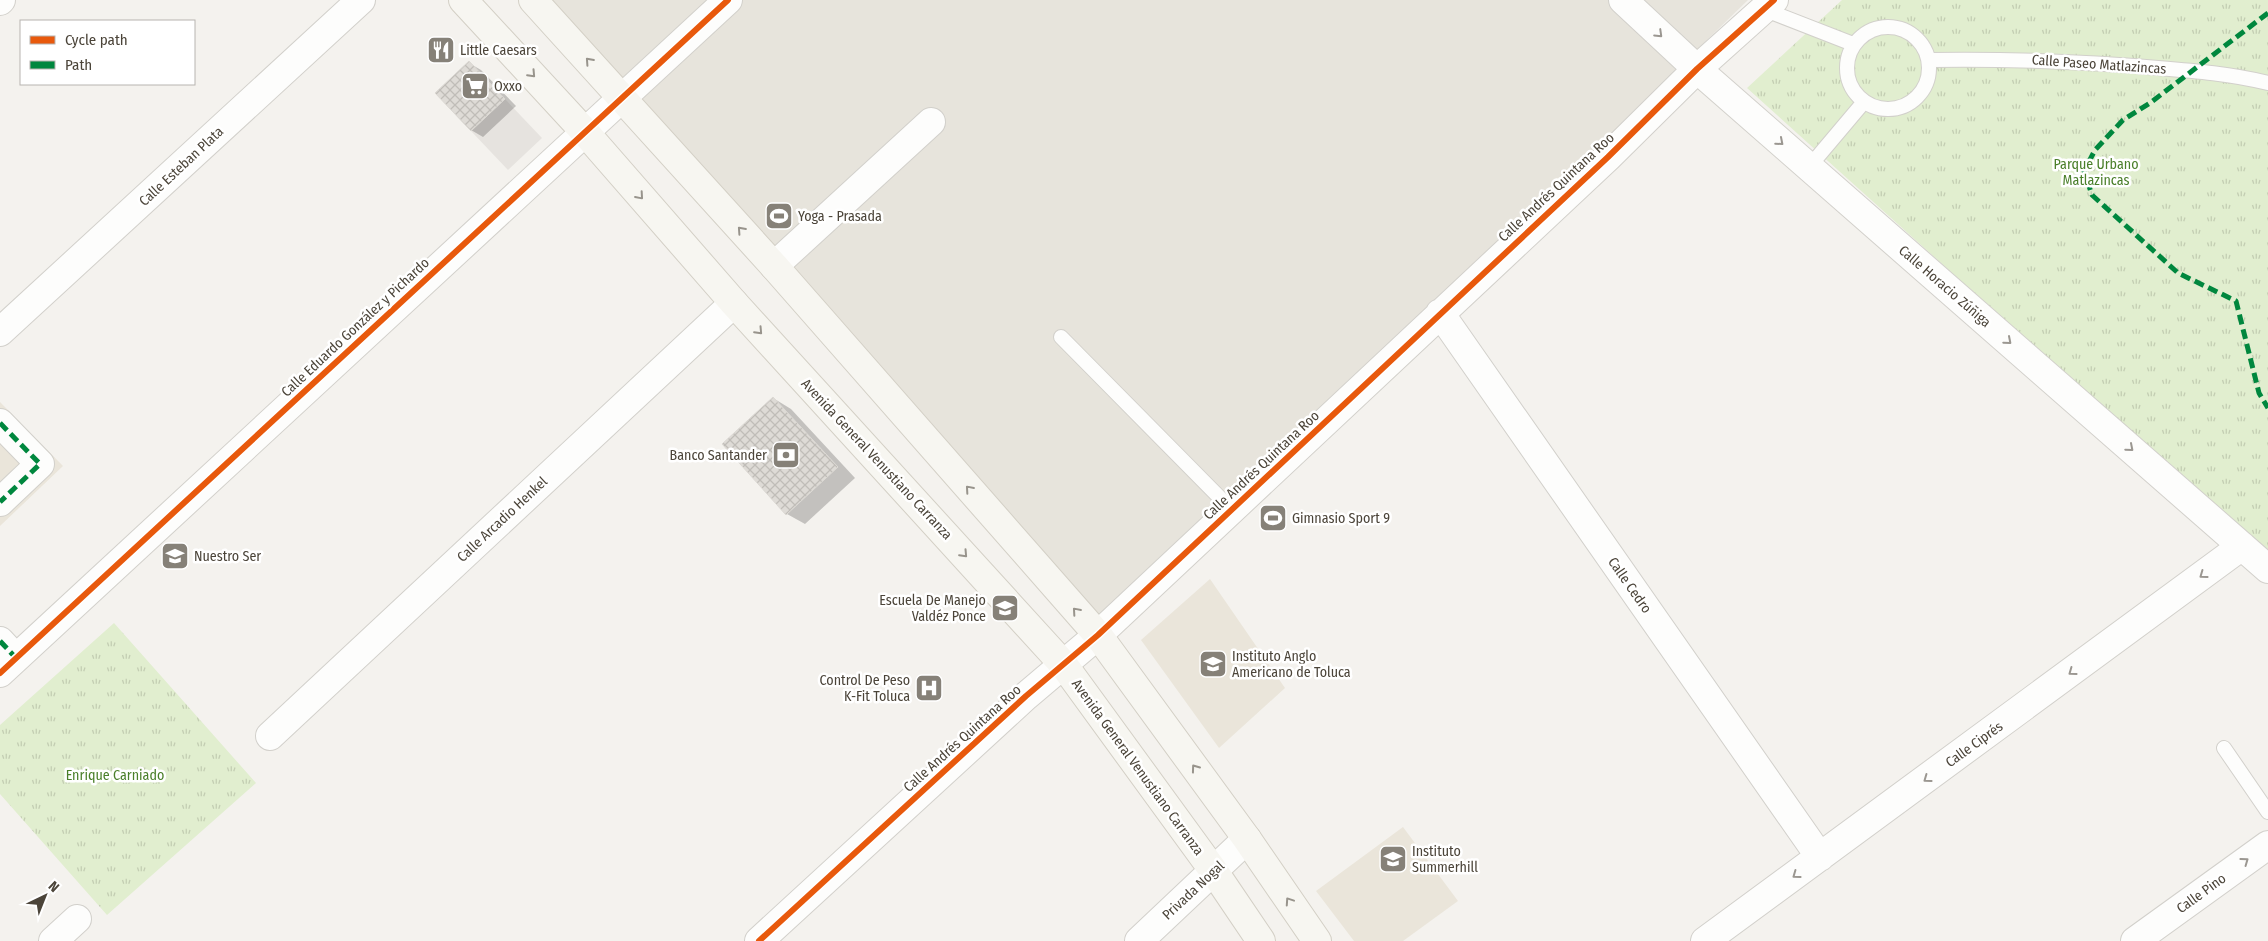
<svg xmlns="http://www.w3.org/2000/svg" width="2268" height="941" viewBox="0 0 2268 941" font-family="'Fira Sans Condensed',sans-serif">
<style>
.residential{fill:#e7e4dc}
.education{fill:#eae5da}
.grass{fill:url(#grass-tufts)}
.parking{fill:#e6e3df}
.shadow{fill:#0003}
.building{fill:url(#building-cross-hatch);stroke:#dcd9d4}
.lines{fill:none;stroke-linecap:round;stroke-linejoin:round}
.lane-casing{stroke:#d2d0cb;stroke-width:16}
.street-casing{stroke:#d2d0cb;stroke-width:30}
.secondary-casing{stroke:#d3cfc5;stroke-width:30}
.lane{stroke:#fdfdfc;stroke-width:14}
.street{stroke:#fdfdfc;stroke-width:28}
.secondary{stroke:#f7f6f1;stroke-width:28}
.quiet{stroke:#00873e;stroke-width:5;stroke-dasharray:10 5;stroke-linecap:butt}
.cycleway-casing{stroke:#fff;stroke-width:9}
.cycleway{stroke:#e8590c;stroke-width:6}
.oneway{stroke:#9b9791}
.oneway2{stroke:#98948c}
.labels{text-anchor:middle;stroke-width:5;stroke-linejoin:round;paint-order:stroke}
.poi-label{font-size:14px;fill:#4b4439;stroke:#fff;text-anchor:start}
.street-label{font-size:14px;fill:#4b4439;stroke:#fff}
.park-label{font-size:14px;fill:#4a7f2a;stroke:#fff}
</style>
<defs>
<pattern id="grass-tufts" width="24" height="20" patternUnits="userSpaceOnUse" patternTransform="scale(1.25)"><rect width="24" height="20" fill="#e1eecf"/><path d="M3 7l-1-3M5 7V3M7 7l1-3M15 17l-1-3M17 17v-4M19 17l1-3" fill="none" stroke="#c3cdb2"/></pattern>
<pattern id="building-cross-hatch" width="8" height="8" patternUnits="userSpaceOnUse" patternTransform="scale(1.25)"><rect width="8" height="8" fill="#dedbd6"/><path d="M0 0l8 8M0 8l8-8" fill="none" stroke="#c0bdb8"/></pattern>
</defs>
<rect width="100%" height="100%" fill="#f4f2ee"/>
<path class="residential" d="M531,0H1748L1098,635Z"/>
<path class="education" d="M0,402L63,466L0,526Z
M1210,579L1285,688L1219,748L1141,640Z
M1403,827L1458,901L1403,941H1354L1316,891Z"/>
<path class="grass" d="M1842,0H2268V558L1747,88Z
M114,623L256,783L107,915L0,794V725Z"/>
<path class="parking" d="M505,99L542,138L508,170L471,131Z"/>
<path class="shadow" d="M469,63L481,70L516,106L483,137L471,130Z
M773,398L791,409L855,478L805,524L787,514Z"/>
<path class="building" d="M469,61L505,99L471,131L435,93Z
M773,397L838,467L786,515L722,444Z"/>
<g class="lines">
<g class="lane-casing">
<path id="lane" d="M1763,9L1853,44
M1847 68a41 41 0 1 1 82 0a41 41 0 1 1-82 0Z
M1929,60C2006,59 2081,61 2158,68C2195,71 2232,74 2268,83
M1809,167L1863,103
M1061,337L1231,509
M2224,748L2268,812"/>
</g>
<g class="street-casing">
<path id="street" d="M1623,0L1697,69L2268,569
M0,1L1,0
M774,266L931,122
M1440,313L1820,857
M0,332L361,0
M0,423L40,464L0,502
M0,641L16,658
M0,673L728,0
M270,736L734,303
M53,941L77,919
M759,941L1026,696L1098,635L1608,157L1697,69L1774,0
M1139,941L1247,839
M1705,941L2242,546
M2135,941L2268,845"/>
</g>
<g class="secondary-casing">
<path id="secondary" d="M463,0L584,131L734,303L1063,664L1213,870L1261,941
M533,0L774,266L1098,635L1247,839L1317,941"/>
</g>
<use href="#lane" class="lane"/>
<use href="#street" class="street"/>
<use href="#secondary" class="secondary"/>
<path class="quiet" d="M2268,13L2150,103L2123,120L2095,150L2084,171L2092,195L2178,273L2236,301L2259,393L2268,408
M0,423L40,464L0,502
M0,641L16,658"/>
<g class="cycleway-casing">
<path id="cycleway" d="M0,673L728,0
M759,941L1026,696L1098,635L1608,157L1697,69L1774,0"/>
</g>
<use href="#cycleway" class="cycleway"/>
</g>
<defs><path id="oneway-chevron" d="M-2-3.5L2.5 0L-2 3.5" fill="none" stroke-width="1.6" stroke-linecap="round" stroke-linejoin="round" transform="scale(1.25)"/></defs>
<g class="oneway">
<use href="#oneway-chevron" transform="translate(1659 34) rotate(44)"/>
<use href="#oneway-chevron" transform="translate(1780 142) rotate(41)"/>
<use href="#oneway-chevron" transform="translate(2008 341) rotate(41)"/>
<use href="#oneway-chevron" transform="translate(2130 448) rotate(41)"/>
<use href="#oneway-chevron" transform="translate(2203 575) rotate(144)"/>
<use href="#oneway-chevron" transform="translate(2072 672) rotate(144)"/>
<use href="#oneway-chevron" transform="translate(1927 779) rotate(144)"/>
<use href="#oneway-chevron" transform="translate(2245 861) rotate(-36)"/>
<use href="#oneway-chevron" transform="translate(1796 875) rotate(144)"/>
</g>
<g class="oneway2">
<use href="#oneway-chevron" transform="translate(589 61) rotate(-132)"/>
<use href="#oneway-chevron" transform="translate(532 74) rotate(47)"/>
<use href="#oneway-chevron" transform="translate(640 196) rotate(49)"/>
<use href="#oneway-chevron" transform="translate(741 230) rotate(-132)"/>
<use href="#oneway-chevron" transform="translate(759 331) rotate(47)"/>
<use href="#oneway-chevron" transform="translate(969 489) rotate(-131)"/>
<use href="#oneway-chevron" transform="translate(964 554) rotate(47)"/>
<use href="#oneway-chevron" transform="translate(1076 611) rotate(-131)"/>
<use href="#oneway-chevron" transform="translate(1195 768) rotate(-126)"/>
<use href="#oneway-chevron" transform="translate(1289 901) rotate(-124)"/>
</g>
<defs>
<g id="restaurant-square" transform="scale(1.4375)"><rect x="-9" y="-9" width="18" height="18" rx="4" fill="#868178" stroke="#fff"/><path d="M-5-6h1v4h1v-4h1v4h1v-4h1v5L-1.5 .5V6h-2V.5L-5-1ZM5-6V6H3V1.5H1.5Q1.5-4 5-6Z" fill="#fff"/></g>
<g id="supermarket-square" transform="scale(1.4375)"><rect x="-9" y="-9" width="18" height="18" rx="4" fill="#868178" stroke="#fff"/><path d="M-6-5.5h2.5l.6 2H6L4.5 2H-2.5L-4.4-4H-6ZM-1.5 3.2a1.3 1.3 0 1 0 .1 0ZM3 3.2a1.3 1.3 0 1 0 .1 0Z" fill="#fff"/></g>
<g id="stadium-square" transform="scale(1.4375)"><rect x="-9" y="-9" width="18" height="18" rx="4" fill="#868178" stroke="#fff"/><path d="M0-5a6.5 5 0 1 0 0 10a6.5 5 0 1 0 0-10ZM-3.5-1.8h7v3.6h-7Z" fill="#fff"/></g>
<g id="bank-square" transform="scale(1.4375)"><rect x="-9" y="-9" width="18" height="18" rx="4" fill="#868178" stroke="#fff"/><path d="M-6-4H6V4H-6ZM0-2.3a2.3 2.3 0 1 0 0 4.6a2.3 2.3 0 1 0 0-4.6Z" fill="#fff"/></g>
<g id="school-square" transform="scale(1.4375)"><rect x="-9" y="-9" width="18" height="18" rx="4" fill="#868178" stroke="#fff"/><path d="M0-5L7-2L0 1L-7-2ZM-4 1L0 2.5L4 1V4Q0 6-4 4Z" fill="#fff"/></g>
<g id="hospital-square" transform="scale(1.4375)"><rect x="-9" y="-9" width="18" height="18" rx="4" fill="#868178" stroke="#fff"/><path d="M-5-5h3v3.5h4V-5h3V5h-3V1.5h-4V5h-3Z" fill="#fff"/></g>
</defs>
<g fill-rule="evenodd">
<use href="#restaurant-square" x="441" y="50"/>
<use href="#supermarket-square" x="475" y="86"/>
<use href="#stadium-square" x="779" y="216"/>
<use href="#bank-square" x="786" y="455"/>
<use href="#stadium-square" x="1273" y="518"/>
<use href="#school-square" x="175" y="556"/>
<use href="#school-square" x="1005" y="608"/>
<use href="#school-square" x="1213" y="664"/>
<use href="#hospital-square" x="929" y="688"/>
<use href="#school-square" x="1393" y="859"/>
</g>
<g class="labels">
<g class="poi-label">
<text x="460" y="55">Little Caesars</text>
<text x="494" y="91">Oxxo</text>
<text x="798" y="221">Yoga - Prasada</text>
<text x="767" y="460" text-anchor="end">Banco Santander</text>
<text x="1292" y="523">Gimnasio Sport 9</text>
<text x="194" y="561">Nuestro Ser</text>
<text x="986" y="605" text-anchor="end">Escuela De Manejo<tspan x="986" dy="16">Valdéz Ponce</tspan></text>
<text x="1232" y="661">Instituto Anglo<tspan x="1232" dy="16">Americano de Toluca</tspan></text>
<text x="910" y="685" text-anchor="end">Control De Peso<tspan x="910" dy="16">K-Fit Toluca</tspan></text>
<text x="1412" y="856">Instituto<tspan x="1412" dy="16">Summerhill</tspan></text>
</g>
<g class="street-label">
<text transform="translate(2099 64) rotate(4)" y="5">Calle Paseo Matlazincas</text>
<text transform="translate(181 166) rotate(-43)" y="5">Calle Esteban Plata</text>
<text transform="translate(1556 187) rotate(-43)" y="5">Calle Andrés Quintana Roo</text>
<text transform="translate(1945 286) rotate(41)" y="5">Calle Horacio Zúñiga</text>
<text transform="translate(355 327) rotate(-43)" y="5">Calle Eduardo González y Pichardo</text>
<text transform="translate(877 459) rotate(47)" y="5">Avenida General Venustiano Carranza</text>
<text transform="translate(1261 465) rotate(-43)" y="5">Calle Andrés Quintana Roo</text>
<text transform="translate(502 519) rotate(-43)" y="5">Calle Arcadio Henkel</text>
<text transform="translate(1630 585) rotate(55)" y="5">Calle Cedro</text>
<text transform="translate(962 738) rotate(-42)" y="5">Calle Andrés Quintana Roo</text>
<text transform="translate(1974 744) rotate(-36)" y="5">Calle Ciprés</text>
<text transform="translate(1138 767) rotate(54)" y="5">Avenida General Venustiano Carranza</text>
<text transform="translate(1193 890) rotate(-43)" y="5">Privada Nogal</text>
<text transform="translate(2201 893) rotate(-36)" y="5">Calle Pino</text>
</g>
<g class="park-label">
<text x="2096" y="169">Parque Urbano<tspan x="2096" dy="16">Matlazincas</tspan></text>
<text x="115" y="780">Enrique Carniado</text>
</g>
</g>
<rect x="20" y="20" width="175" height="65" fill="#ffffff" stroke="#b7b4b0"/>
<rect x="30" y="36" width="25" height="8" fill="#e8590c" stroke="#b7b4b0"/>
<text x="65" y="45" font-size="15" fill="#4b4439">Cycle path</text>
<rect x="30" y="61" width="25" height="8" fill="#00873e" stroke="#b7b4b0"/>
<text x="65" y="70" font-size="15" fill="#4b4439">Path</text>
<g transform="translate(45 896) rotate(43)" stroke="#ffffff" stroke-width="4" paint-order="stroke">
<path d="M0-4L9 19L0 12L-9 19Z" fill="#4b4439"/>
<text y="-8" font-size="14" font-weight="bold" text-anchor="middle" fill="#4b4439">N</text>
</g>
</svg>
